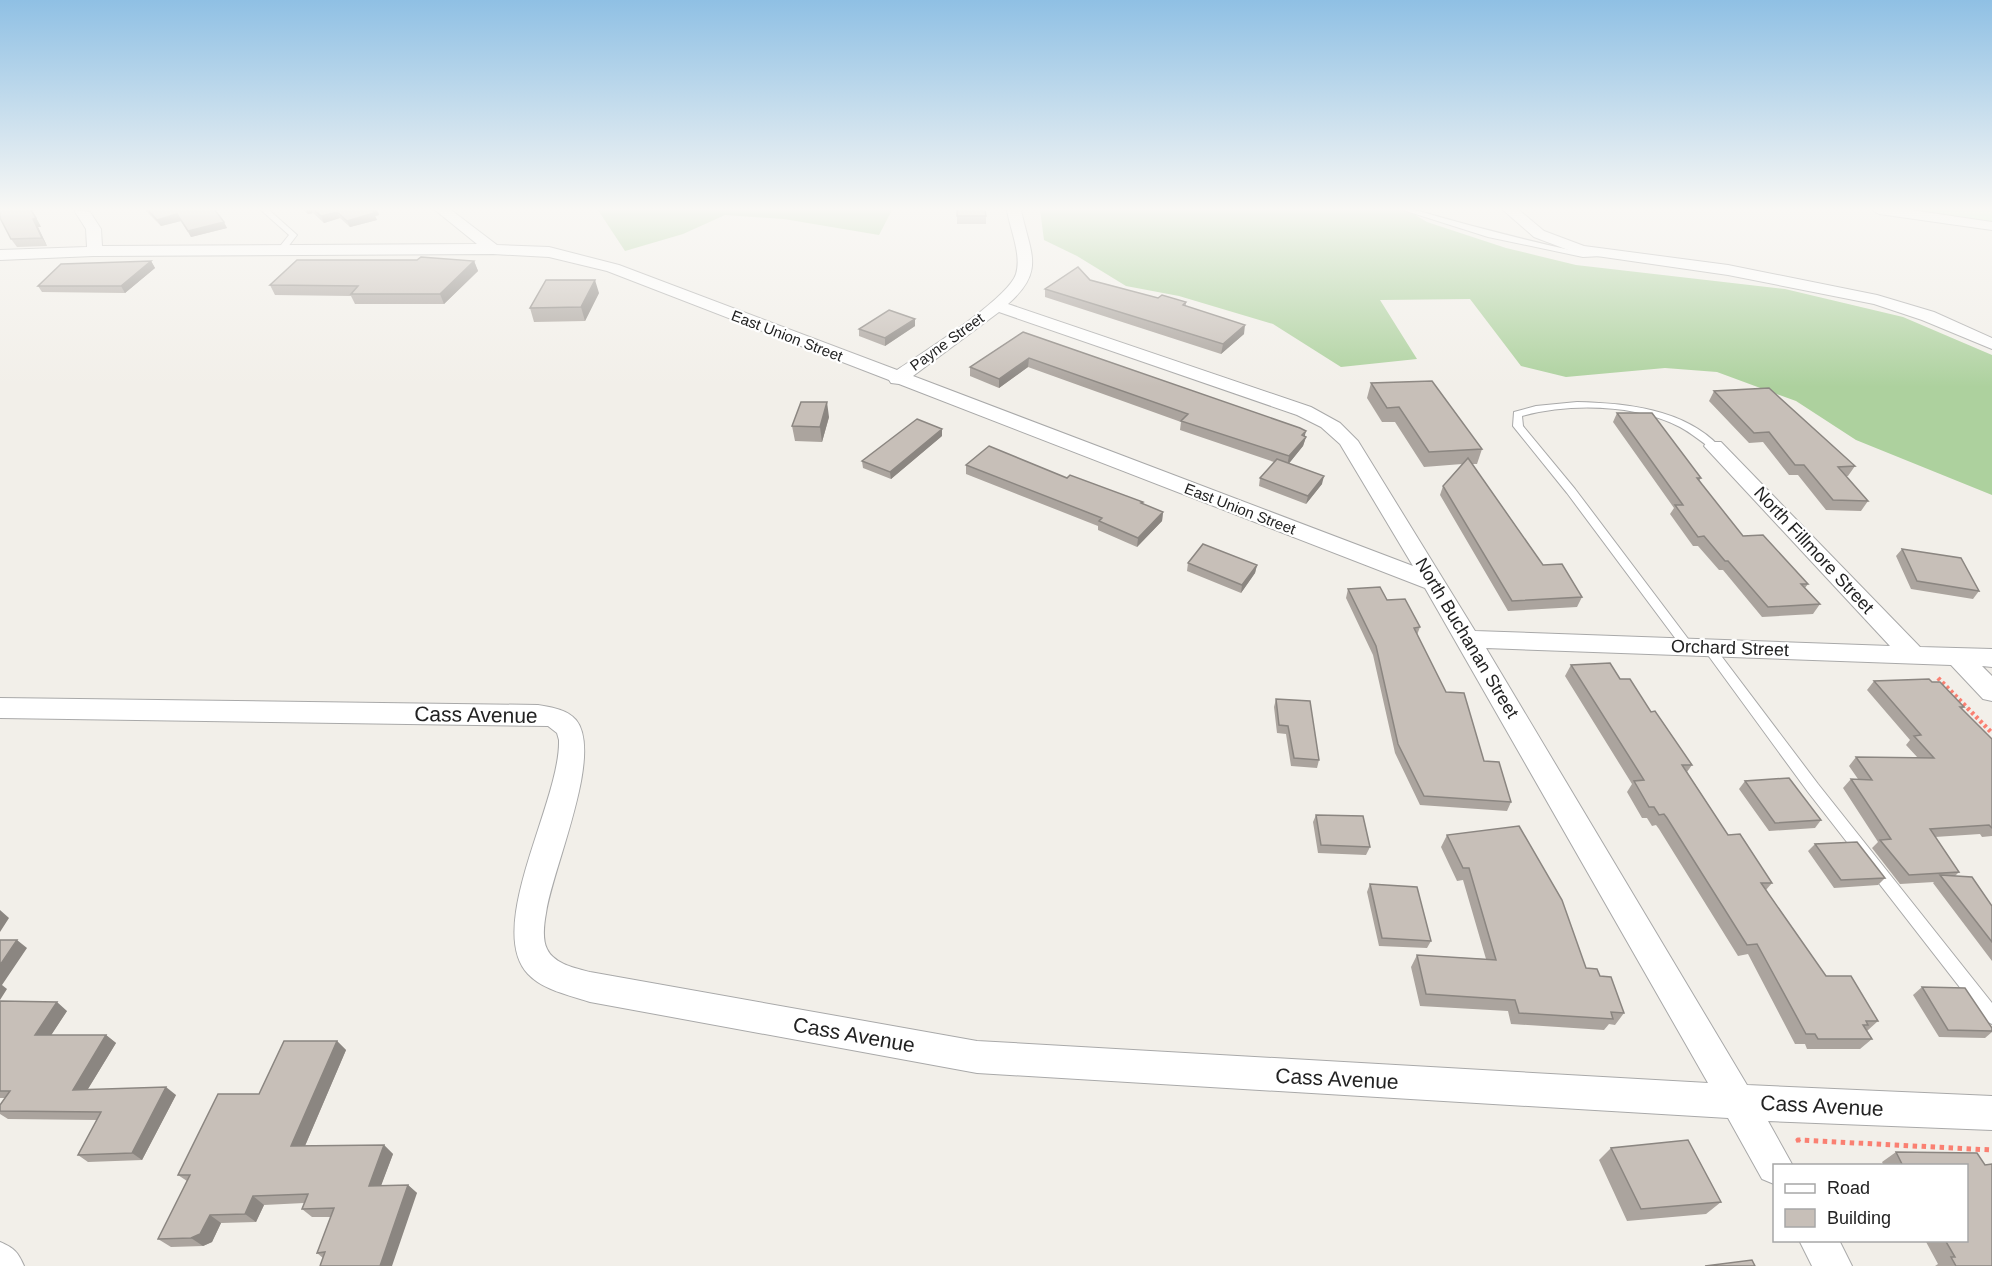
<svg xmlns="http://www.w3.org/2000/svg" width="1992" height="1266" viewBox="0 0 1992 1266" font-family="Arial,sans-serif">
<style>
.forest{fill:#add19e}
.park{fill:#c8facc}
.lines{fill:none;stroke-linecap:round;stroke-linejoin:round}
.lane-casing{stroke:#a9a9a9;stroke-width:2}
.street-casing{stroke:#a9a9a9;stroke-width:2}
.path-far1{stroke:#fa8072;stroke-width:4.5;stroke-dasharray:3 3;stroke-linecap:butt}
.path{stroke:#fa8072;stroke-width:5;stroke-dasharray:4.5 4.5;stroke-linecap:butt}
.lane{fill:#fff;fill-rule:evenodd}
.street{fill:#fff;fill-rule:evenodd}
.wall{fill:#aba49e}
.shaded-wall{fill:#8b8681}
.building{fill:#c7bfb8;stroke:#8b8681;stroke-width:1.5}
.labels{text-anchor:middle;stroke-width:4.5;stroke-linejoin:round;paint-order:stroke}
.far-street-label{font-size:15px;fill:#222;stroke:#fff}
.street-label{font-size:18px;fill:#222;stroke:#fff}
.near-street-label{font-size:21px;fill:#222;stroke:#fff}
</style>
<rect width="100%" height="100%" fill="#f2efe9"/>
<path class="forest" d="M598,210H892L879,235L784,219L725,215L683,234L625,251Z
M1040,210H1407L1427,222L1506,248L1576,265L1785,289L1903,317L1992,355V495L1856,440L1796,401L1717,372L1665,368L1566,377L1521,366L1470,299L1380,300L1417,359L1341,367L1273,324L1179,296L1126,286L1077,256L1044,240Z"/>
<path class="park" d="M1897,210H1992V222Z"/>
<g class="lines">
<g class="lane-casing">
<path id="lane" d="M261,210H269L297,235L284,252L277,250L289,235Z
M1403,210H1415C1467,225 1517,238 1570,250C1579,252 1601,251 1606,254L1602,256L1583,257L1488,237Z
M1577,402C1625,403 1684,409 1719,446L1714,449L1710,448C1701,441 1691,433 1680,427C1635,404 1570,403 1522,416L1523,426L1575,489L1692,644L1694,647L1692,650H1684L1567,493L1513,426L1514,412L1536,406Z
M1709,644L1713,645L1818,784L1992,1003V1024L1986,1021L1808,792L1705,651L1703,648Z"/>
</g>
<g class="street-casing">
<path id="street" d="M74,210L90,212L101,229L102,246L477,244L435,210H451L497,245L549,247L619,265L897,370C921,354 1008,299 1016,274C1022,255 1010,229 1007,210H1021C1030,253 1046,271 1008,304L1311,407L1340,423L1358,441L1475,631L1890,646L1704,446L1707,442H1721L1920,647L1992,649V667L1982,666L1992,676V701L1983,699L1951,665L1486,648L1747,1085L1992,1096V1130L1768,1121L1793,1166H1774V1184L1762,1179L1728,1118L977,1073L590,1002C569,995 543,990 528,974C484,927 561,801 559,740L557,733L548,726L0,718V698L538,705C550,707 567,709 576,720C604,754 552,869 546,913C544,924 542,939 547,949C554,964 575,968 590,972L977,1041L1708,1083L1425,588L899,384L891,383L889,380L607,271L549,257L493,254L93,256L0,260V250L87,247L86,229ZM999,312L1297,415L1321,427L1340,444L1413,566L913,376Z
M1503,210H1519L1544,231L1584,246L1728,265L1877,295L1934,312L1992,338V349L1922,320L1874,304L1728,275L1576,253L1534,237Z
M1872,210H1911L1992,222V230L1879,214Z
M1799,1240H1839L1852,1266H1812Z
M0,1242C14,1248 18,1252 24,1266H0Z"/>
</g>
<path class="path-far1" d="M1938,678L1992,733"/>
<path class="path" d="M1799,1142L1798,1140L1992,1150"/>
<use href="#lane" class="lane"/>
<use href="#street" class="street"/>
</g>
<path class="wall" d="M32,210L41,227H38L47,246L17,247L11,239Z
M145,210H215L227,228L191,237L181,221L161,226Z
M303,210H377L379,215L375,216L377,220L350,227L340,218L324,223L313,213L308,214Z
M957,210L986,216V224H957Z
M151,261L155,268L125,293L42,292L38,286Z
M474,261L478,271L444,304H355L351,296L275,295L270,285Z
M1090,280L1158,298L1186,302V306L1244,334L1221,354L1045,297V289Z
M599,293L585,321L534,322L530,308Z
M915,326L885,346L859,336V329Z
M1023,332L1306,431L1304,436L1306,437L1303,446L1289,463L1322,484L1306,504L1259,486L1260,478L1274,462L1180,430L1181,422L1028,367L999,388L970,376V367Z
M1371,383L1482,449L1477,464H1472L1543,565L1582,597L1577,607L1508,611L1440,495L1443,486L1462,464L1424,467L1395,422H1382L1367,398Z
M1714,391L1855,466L1848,476H1846L1868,501L1861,511L1826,510L1798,475H1789L1763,442L1749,443L1709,401Z
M1617,413L1701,478L1699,481L1743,536L1808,584L1805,588L1820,604L1813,614L1762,617L1723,570H1719L1698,546H1693L1670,514L1674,508L1613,422Z
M829,417L822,442L795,441L792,426Z
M942,436L891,479L863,468L862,461Z
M966,465L1067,478L1143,502V504L1163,512L1162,521L1137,547L1098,530V526L966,474Z
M1902,549L1979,591L1973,599L1911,589L1896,556Z
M1188,563L1257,565L1255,573L1241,593L1187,571Z
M1348,589L1387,600L1420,627L1417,635L1446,692L1484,761L1511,802L1507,811L1420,805L1395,753L1373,655L1346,598Z
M1571,665L1620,679L1651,712L1692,765L1687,772L1728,835L1772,883L1766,890L1826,976L1878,1021L1867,1031L1872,1039L1860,1049H1807L1805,1044H1795L1748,954L1738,956L1659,829L1656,825L1652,826L1647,818H1642L1627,792L1632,784L1565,676Z
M1874,681L1964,707L1962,709L1992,739V836L1982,837L1980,834L1935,837L1959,872L1955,876L1992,906V961L1933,883L1934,882L1900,884L1872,848L1878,842L1843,788L1851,779H1858L1849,766L1856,757L1918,758L1906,745L1910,740L1867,690Z
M1276,699L1319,760L1317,768L1291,766L1286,734L1277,733L1274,707Z
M1745,781L1821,820L1815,828L1769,831L1739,789Z
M1316,815L1370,847L1366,855L1318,853L1313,822Z
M1447,835L1586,968L1600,976L1624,1013L1615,1025L1609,1024L1604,1030L1511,1024L1508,1011L1420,1006L1411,967L1417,955L1486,959L1463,880L1457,881L1441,847Z
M1815,844L1885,878L1878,885L1834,888L1808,851Z
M1370,884L1431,941L1427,948L1379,946L1367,892Z
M1922,987L1992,1028V1032L1985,1038L1939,1037L1913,995Z
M0,1001L67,1011L51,1035H106L116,1043L88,1089L176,1095L142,1160L88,1162L78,1155L97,1120L8,1119L0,1114V1105L5,1098H0Z
M337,1041L346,1050L305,1146L384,1145L393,1154L381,1185H408L417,1193L323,1258L317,1253L331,1217H312L302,1209L304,1203L264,1205L256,1222L221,1223L212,1242L203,1246L171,1247L158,1239L187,1181L178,1175L259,1094Z
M1611,1148L1721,1202L1706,1214L1627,1221L1599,1160Z
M1896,1152L1985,1165L1992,1266H1935L1938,1264L1925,1240H1966V1166H1884L1882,1162Z"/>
<path class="shaded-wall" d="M32,210L41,227H38L47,246L42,238L33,219Z
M306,210H312L313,213L308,214Z
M372,210H377L379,215L375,216L377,220L350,227L347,221Z
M337,212L340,218L324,223L321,216Z
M177,214L181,221L161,226L157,220Z
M224,222L227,228L191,237L188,231Z
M151,261L155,268L125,293L121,286Z
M474,261L478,271L444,304L440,294Z
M595,280L599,293L585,321L581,307Z
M915,319V326L885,346V338Z
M1245,325L1244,334L1221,354L1223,344Z
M1029,358L1028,367L999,388V379Z
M827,402L829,417L822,442L820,427Z
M942,429V436L891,479L890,472Z
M1306,431L1304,439L1306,437L1303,446L1287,466L1289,456Z
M1324,476L1322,484L1306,504L1308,496Z
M1163,512L1162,521L1137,547L1138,538Z
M1257,565L1255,573L1241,593L1242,585Z
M0,910L9,918L0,932Z
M17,940L27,948L2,985L7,989L0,1000V965Z
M57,1002L67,1011L46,1043L35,1035Z
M106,1035L116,1043L83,1097L73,1090Z
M337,1041L346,1050L301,1155L291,1146Z
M166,1087L176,1095L142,1160L132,1153Z
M384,1145L393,1154L378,1194L369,1186Z
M408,1185L417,1193L392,1266H380Z
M253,1196L264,1205L256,1222L245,1214Z
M210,1215L221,1223L212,1242L203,1246L191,1238Z"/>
<path class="building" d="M0,210H31L36,218L33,219L42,238L11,239L0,218Z
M148,210H215L224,222L188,231L177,214L157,220Z
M314,210H372H371L374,213L347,221L337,212L321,216Z
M957,210H985L986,216H957Z
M421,257L474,261L440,294H351L358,286L270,285L297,260H417Z
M151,261L121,286H38L61,264Z
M1078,267L1090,280L1158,298L1162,295L1186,302L1183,305L1245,325L1223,344L1045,289Z
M546,280H595L581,307L530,308Z
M889,310L915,319L885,338L859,329Z
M1023,332L1300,428L1306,431L1302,435L1306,437L1289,456L1181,421L1188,414L1029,358L999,379L970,367Z
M1432,381L1482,449L1429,452L1399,407L1387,408L1371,383Z
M1769,388L1855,466L1838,467L1868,501L1833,500L1804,465H1795L1769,432L1754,433L1714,391Z
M801,402H827L820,427L792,426Z
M1617,413H1652L1701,478H1697L1743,536L1763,535L1808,584H1801L1820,604L1768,607L1728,561H1725L1704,536L1698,537L1675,505H1683Z
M917,419L942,429L890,472L862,461Z
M989,446L1067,478L1070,475L1143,502L1141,503L1163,512L1138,538L1099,521L1102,518L966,465Z
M1468,458L1543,565L1562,564L1582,597L1512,601L1443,486Z
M1277,459L1324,476L1308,496L1260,478Z
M1203,544L1257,565L1242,585L1188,563Z
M1902,549L1961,558L1979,591L1917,581Z
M1380,587L1387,600L1405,599L1420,627L1414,628L1446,692L1464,693L1484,761L1499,762L1511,802L1424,796L1398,744L1376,646L1348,589Z
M1610,663L1620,679H1630L1651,712L1655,711L1692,765H1682L1728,835L1740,834L1772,883H1761L1826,976H1851L1878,1021H1866L1868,1025H1863L1872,1039H1818L1815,1034H1806L1757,944L1747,945L1667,818L1664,814L1659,815L1654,807H1649L1634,781L1644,780L1571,665Z
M1929,679L1932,682H1940L1964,707H1960L1992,739V828L1989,825L1930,829L1959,872L1909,875L1880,840L1891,839L1851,779L1872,780L1856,757L1934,758L1914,736L1921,735L1874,681Z
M1276,699L1310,701L1319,760L1294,758L1288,726L1279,725Z
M1789,778L1821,820L1775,823L1745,781Z
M1316,815L1363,816L1370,847L1321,845Z
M1519,826L1562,900L1586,968L1597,969L1600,976L1611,977L1624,1013L1611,1012L1613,1019L1519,1013L1515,1000L1426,994L1417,955L1496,960L1469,868H1463L1447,835Z
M1857,842L1885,878L1841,880L1815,844Z
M1940,875L1972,877L1992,906V942Z
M1370,884L1417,887L1431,941L1382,938Z
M0,940H17L0,965Z
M1922,987L1965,988L1992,1028V1031L1948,1030Z
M0,1001L57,1002L35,1035H106L73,1090L166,1087L132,1153L78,1155L101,1112L0,1111V1105L10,1091H0Z
M284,1041H337L291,1146L384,1145L369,1186L408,1185L380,1266H320L325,1252L317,1253L334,1208L302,1209L308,1194L253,1196L245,1214L210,1215L200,1234L191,1238L158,1239L190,1175H178L218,1094H259Z
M1688,1140L1721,1202L1641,1209L1611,1148Z
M1896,1152L1977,1153L1985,1165L1992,1164V1266H1956L1951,1257H1955L1945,1240H1966V1166H1903Z
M1752,1260L1755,1266H1705Z"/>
<linearGradient id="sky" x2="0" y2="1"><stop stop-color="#8fc0e4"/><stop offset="0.54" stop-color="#f9f8f5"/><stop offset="1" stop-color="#f9f8f5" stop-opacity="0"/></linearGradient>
<rect width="1992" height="387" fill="url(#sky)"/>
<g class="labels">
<g class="far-street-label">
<text transform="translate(787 336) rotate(21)" y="5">East Union Street</text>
<text transform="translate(947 342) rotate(-36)" y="5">Payne Street</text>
<text transform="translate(1240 509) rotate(21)" y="5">East Union Street</text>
</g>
<g class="street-label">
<text transform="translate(1814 550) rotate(47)" y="6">North Fillmore Street</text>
<text transform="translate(1467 638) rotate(59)" y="6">North Buchanan Street</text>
<text transform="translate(1730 648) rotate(2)" y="6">Orchard Street</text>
</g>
<g class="near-street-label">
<text transform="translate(476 715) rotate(1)" y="7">Cass Avenue</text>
<text transform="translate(854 1035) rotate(10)" y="7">Cass Avenue</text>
<text transform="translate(1337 1079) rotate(3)" y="7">Cass Avenue</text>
<text transform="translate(1822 1106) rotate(3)" y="7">Cass Avenue</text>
</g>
</g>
<rect x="1773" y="1164" width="195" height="78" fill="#ffffff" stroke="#a7a7a7" stroke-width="1.5"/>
<rect x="1785" y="1184" width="30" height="9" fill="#ffffff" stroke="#a7a7a7" stroke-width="1.5"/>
<text x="1827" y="1194" font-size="18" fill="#222222">Road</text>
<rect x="1785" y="1209" width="30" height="18" fill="#c7bfb8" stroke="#a7a7a7" stroke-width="1.5"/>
<text x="1827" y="1224" font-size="18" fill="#222222">Building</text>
</svg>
